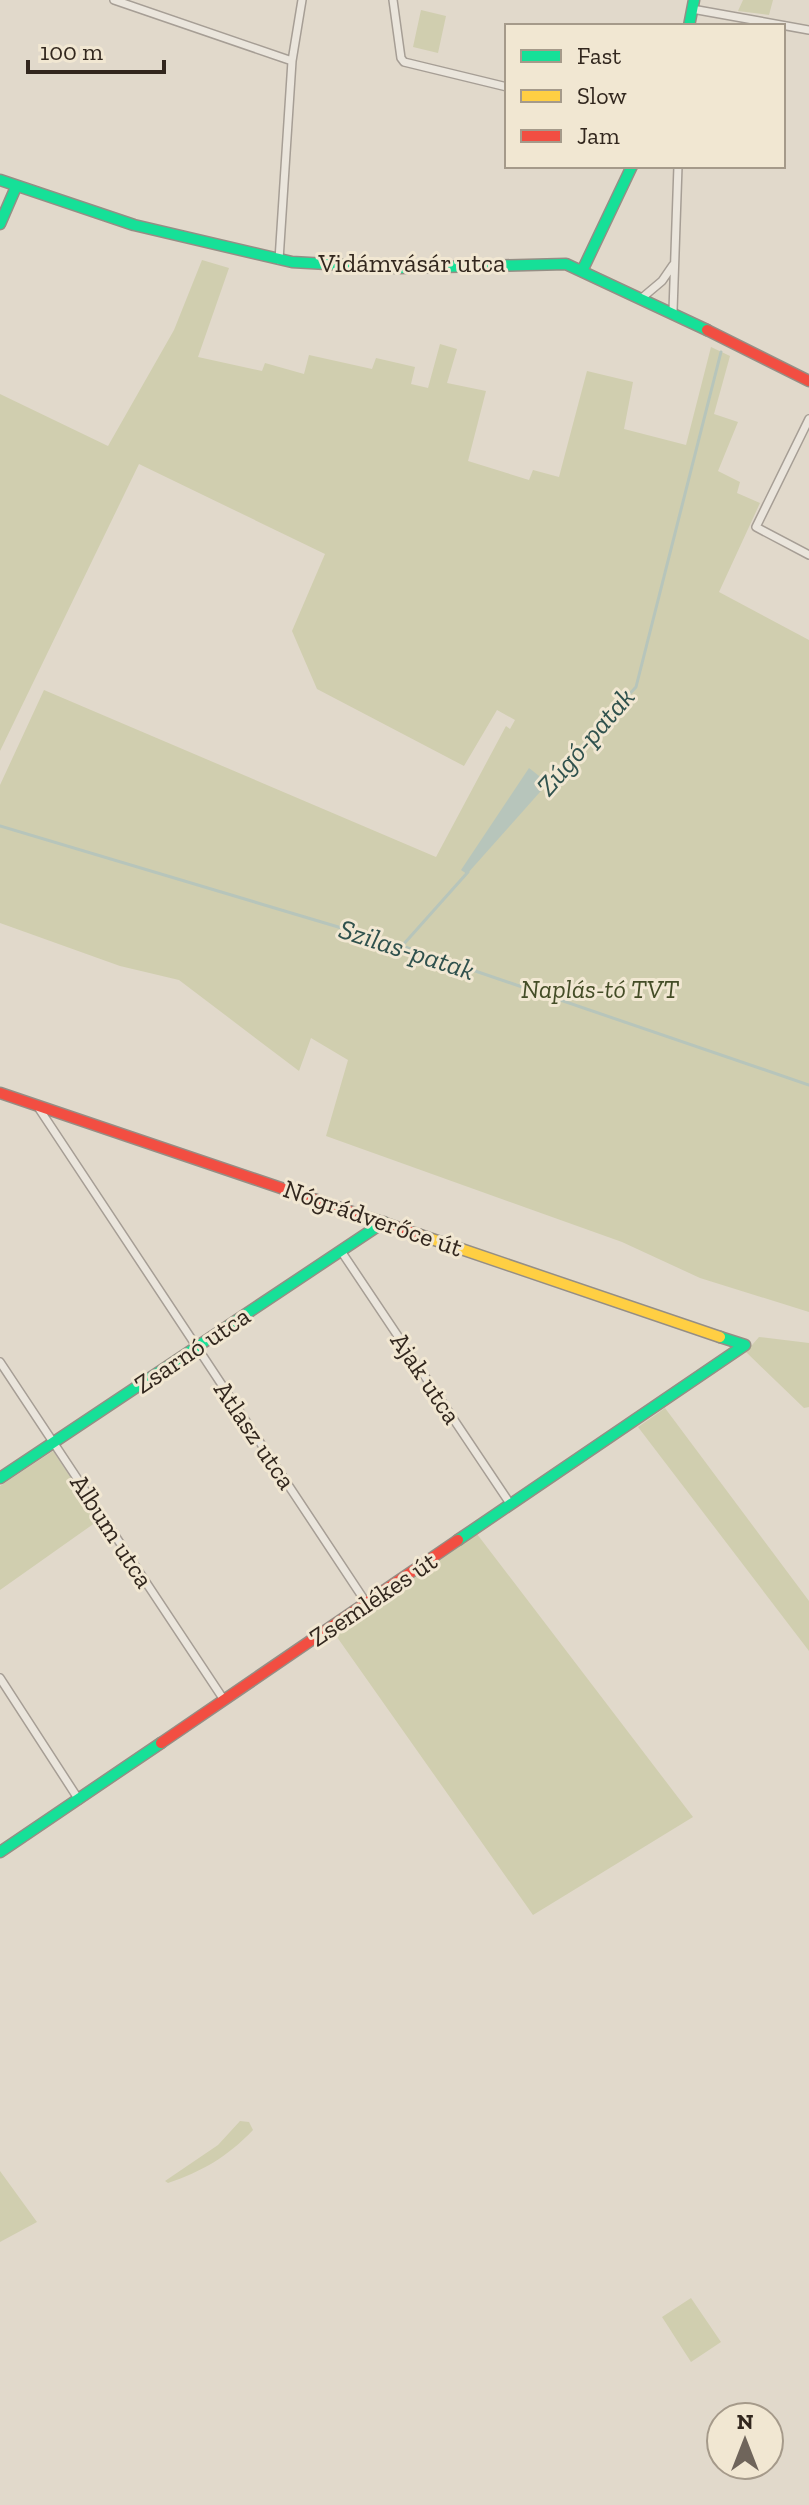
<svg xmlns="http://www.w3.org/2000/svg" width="809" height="2505" viewBox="0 0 809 2505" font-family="'Zilla Slab',serif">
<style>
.green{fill:#d0ceaf}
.water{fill:#b7c5bb}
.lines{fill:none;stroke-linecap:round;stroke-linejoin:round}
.stream{stroke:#b7c5bb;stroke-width:3}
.street-casing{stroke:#a69e95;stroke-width:10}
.fast-casing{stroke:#958e85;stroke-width:13}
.slow-casing{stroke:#958e85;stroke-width:13}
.jam-casing{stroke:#958e85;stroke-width:13}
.street{stroke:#eae5dc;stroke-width:7}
.fast{stroke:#16e098;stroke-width:10}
.slow{stroke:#ffcf43;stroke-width:10}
.jam{stroke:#f24e42;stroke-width:10}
.labels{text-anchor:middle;stroke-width:6;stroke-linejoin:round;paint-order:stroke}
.street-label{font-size:26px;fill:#32271e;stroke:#f1e7d2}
.park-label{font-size:26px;font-style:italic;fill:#444d27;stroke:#f1e7d2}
.water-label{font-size:28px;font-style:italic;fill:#2f514d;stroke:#f1e7d2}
</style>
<rect width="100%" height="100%" fill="#e1d9cb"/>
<path class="green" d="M743,0H773L769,15L738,11Z
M421,10L446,16L438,53L413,47Z
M202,260L229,268L198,357L262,371L265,363L304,374L309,355L372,369L376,358L415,367L411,384L428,388L440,344L457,349L447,383L486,391L468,461L529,480L533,470L559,477L587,371L633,382L624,429L686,445L711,347L730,356L714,414L738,422L718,471L740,482L737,493L760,503L719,592L809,640V1312L700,1278L622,1242L326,1136L348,1060L311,1038L299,1071L179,980L120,966L0,923V785L44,690L436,857L506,726L510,729L515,720L497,710L464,766L317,689L292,631L325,554L139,464L0,751V394L108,446L174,330Z
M759,1337L809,1343V1407L804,1408L746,1352Z
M665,1408L809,1601V1651L638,1427Z
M53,1451L99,1520L0,1590V1486Z
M477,1534L693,1817L533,1915L332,1630Z
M240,2121L249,2122L253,2130C227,2157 203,2171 168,2183L165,2181L218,2145Z
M0,2171L37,2222L0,2242Z
M691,2298L721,2342L691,2362L662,2317Z"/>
<path class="water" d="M529,768L548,783L467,874L461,870Z"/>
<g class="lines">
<path class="stream" d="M545,786L636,687L721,352
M0,826L402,946L809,1085
M402,946L468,872"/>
<g class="street-casing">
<path id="street" d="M114,0L292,61
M393,0L401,58L404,62L507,87
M692,9L809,30
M279,260L292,61L302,0
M643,297L662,281L673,265
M673,311L678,166
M809,419L756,527L809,555
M38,1107L367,1604
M341,1251L511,1505
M0,1362L224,1700
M0,1678L79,1800"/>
</g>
<g class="fast-casing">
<path id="fast" d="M689,26L694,0
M0,180L134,225L292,262L398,268L566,264L707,330
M0,224L16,187
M583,269L632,166
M0,1478L384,1222
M458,1540L745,1345L720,1337
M0,1852L161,1743"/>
</g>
<g class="slow-casing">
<path id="slow" d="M420,1235L720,1337"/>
</g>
<g class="jam-casing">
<path id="jam" d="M707,330L809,381
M0,1093L420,1235
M161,1743L458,1540"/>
</g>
<use href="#street" class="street"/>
<use href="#fast" class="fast"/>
<use href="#slow" class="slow"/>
<use href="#jam" class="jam"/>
</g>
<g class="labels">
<g class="street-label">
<text x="412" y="272">Vidámvásár utca</text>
<text transform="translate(373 1218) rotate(19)" y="9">Nógrádverőce út</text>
<text transform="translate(192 1350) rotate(-34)" y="9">Zsarnó utca</text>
<text transform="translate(426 1378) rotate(56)" y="9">Ajak utca</text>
<text transform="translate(255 1435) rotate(56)" y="9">Atlasz utca</text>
<text transform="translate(112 1531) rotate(57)" y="9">Album utca</text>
<text transform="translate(373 1599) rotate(-34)" y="9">Zsemlékes út</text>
</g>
<g class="park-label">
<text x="600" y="998">Naplás-tó TVT</text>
</g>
<g class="water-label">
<text transform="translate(585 741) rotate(-49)" y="10">Zúgó-patak</text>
<text transform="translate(407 949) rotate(18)" y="10">Szilas-patak</text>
</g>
</g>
<rect x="505" y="24" width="280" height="144" fill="#f1e7d2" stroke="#a59a8a" stroke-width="2"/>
<rect x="521" y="50" width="40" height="12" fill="#16e098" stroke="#a59a8a" stroke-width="2"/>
<text x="577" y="64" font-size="24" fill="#32271e">Fast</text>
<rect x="521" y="90" width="40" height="12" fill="#ffcf43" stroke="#a59a8a" stroke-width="2"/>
<text x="577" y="104" font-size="24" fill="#32271e">Slow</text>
<rect x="521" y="130" width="40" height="12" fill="#f24e42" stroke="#a59a8a" stroke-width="2"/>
<text x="577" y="144" font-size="24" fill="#32271e">Jam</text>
<g transform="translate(745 2441)"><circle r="38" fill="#f1e7d2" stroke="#a59a8a" stroke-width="2"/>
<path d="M0-6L14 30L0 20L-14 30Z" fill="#6f655b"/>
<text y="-12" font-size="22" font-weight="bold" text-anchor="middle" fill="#32271e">N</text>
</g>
<path d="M28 60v12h136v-12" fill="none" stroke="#32271e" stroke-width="4"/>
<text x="40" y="60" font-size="24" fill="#32271e" stroke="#f1e7d2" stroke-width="6" paint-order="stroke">100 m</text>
</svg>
